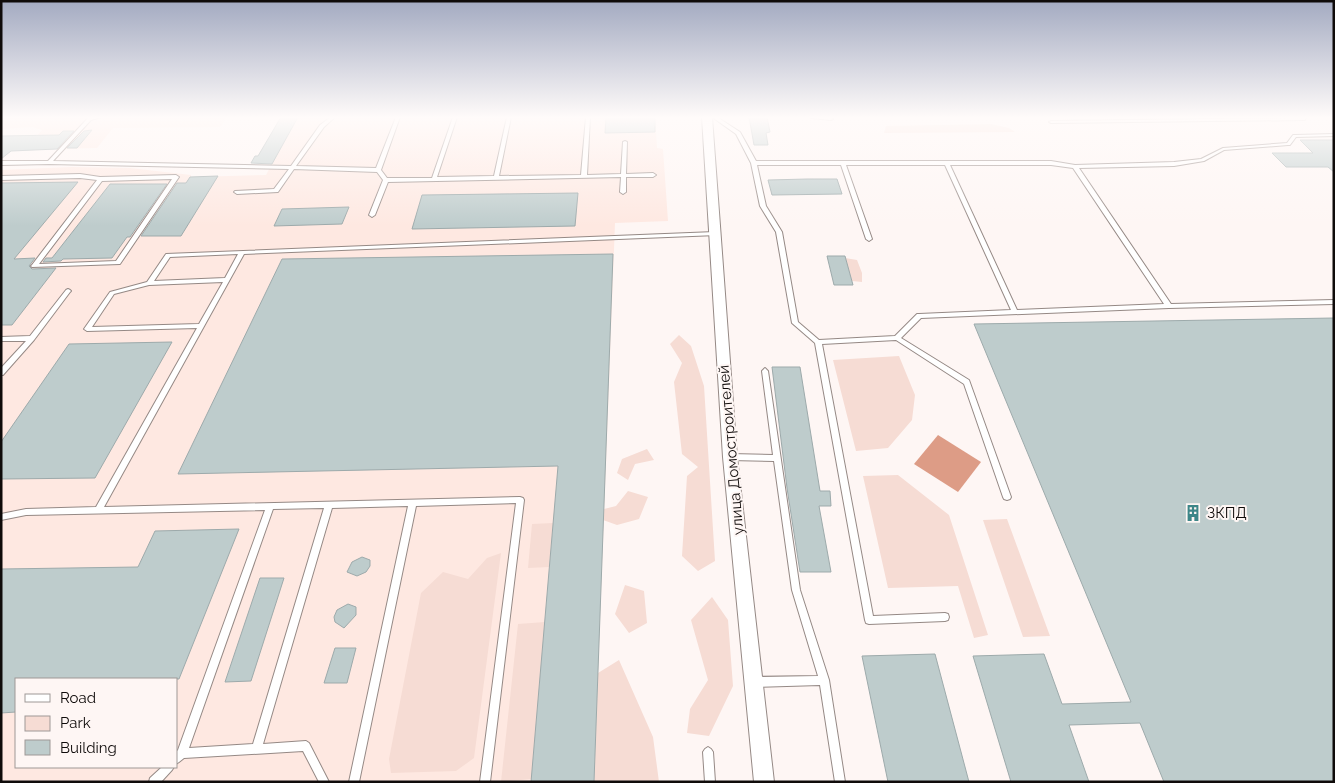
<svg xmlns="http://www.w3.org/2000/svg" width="1335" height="783" viewBox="0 0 1335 783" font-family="Raleway,sans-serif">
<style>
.built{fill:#fee8e1;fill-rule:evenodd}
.green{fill:#f6dcd4}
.water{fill:#dd9c86}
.building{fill:#becccc;stroke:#9daaab}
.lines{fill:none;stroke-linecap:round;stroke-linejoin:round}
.lane-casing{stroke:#958985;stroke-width:2}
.street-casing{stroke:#958985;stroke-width:2}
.lane{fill:#fff;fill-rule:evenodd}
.street{fill:#fff;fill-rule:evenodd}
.labels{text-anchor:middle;stroke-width:4;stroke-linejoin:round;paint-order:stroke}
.street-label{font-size:15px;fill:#0f0b0a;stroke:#fef6f4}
.poi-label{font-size:15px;fill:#0f0b0a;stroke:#fef6f4;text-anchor:start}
</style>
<rect width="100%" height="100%" fill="#fef6f4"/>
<path class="built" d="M1,117H227L220,127L113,128L97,148L47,149L35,138L42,130L32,127L1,129Z
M297,117H655L657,148L663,149L668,221L615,223L594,782H1V170L72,167L130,168L191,175V177L266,175ZM16,679H176V767H16Z"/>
<path class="green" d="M991,124L1009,128L1015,132L884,133L886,126Z
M845,258L857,260L862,273V282L852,281Z
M679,335L691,346L704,386L715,561L698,571L682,556L687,476L698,467L682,454L674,382L682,363L670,344Z
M899,356L915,395L912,420L888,448L856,451L833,360Z
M647,449L654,460L635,464L628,480L617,473L622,459Z
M898,475L949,515L988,635L974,638L958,586L888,588L863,476Z
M628,491L648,497L639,519L617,525L603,520L604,509L616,506Z
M1007,519L1050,636L1023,637L983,520Z
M553,523L549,567L528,568L532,524Z
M501,553L474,758L456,771L391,773L389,759L421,593L443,572L468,579L487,558Z
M625,585L644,591L647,623L629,633L615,614Z
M712,597L728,620L733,686L709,736L687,733L690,709L708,680L691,620Z
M545,622L531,779L501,782L518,624Z
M619,660L653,737L659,782H594L598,673Z"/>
<path class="water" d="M938,435L981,462L958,492L914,464Z"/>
<path class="building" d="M281,117H298L272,164L251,163L255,156H258Z
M606,117H655V132L605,133Z
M749,117H767L770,132L766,133L768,145H754Z
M92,130L77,148H67L84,131Z
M63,131H74L57,149L11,151L1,159V136L59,135Z
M1300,140H1334V172L1328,167H1286L1272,153H1313Z
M218,176L181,236H141L177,183H186L190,177Z
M807,179H837L842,194L772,195L768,180Z
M78,182L14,259L35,258L29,266L32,269L56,268L12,325H1V183Z
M110,184H167L130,237H127L112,258L63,259L61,261L43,262L46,258H52Z
M578,193L575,226L412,229L422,195Z
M349,207L342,224L274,226L282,209Z
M613,254L594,782H531L558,466L178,474L282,259Z
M827,256H845L853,285H834Z
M1334,318V782H1164L1140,723L1069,725L1089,782H1011L973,656L1044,654L1062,704L1131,702L974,324Z
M172,342L95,478L1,479V442L69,344Z
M772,367H800L820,491H830L831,506H819L831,572H800L787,488Z
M239,529L179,679H16V712L1,713V569L138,567L155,531Z
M362,557L370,560V566L366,572L357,576L347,572L352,562Z
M260,578H284L251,681L225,682Z
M348,604L356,607V615L344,628L335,622L334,617L337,610Z
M335,648H356L347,683H324Z
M935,654L969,782H888L862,656Z"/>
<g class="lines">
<g class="lane-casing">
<path id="lane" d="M89,117H101L91,120L53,161L291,166L320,125L331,117H335L324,127L296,166L376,168L396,117H400L381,170L387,178H432L453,117H457L437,177L494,176L507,117H511L499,176L581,175L586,117H590L587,175L621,174L623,142L625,141L627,142L626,174L653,173L656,175L653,177H626V192L623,194L620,192L621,177L388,182L375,215L372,217L369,215L383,180L377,172L294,169L278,192L237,194L234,192L235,191L274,189L289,169L49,164L1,165V161H48Z
M712,117H717L740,132L756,161H1051L1075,165L1174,162L1201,159L1223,148L1287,143L1293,135H1295L1334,134V136L1296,137L1290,145H1288L1224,150L1204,161L1174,166L1079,168L1171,304L1334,300V304L1169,308L921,318L901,338L969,380L1011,497L1010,499L1007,500L1004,499L1003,497L964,384L896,340L822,344L873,616L945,613L948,614L949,617L948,620L945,621L869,624L866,623L865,620L815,343L792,323L776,232L760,206L751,163L736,134ZM757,165H841L866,239L869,241L872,239L846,165H945L1011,310L919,314H917L895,336L819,340L798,322L782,232L766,206ZM950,165H1051L1073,168L1164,304L1017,310Z
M810,117C817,117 827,116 833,119L831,120L812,118Z
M1302,117H1306L1305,120H1303L1051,123L1049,122L1051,121L1301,118Z
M80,174L100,177L176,175L179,177L120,264L32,267L31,266L32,265L97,180L80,178L1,180V176ZM172,179L116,261L39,264L102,181Z
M715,232L717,233V235L244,254L104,507L520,497L523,498L524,500L490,782H480L516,503L416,506L359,782H349L408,506L332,508L263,744L306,741L309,743L329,782H319L303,751L184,758L179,762L176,764V752L178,750L265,510L26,515L1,520V514L26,509L96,507L197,328L87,331L84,329L110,292L147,282L166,254ZM238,254L225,278L154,281L170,257ZM223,282L199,324L92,327L114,294L149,285ZM324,508L253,744L189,748L273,509Z
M68,289L70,290L71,291L70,292L34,340L3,375H1V368L26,341H1V337L30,336L66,290Z
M765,368L768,371L800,590L829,680L845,782H835L820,685L754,687L751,685L749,682L751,679L754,677L818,676L792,590L774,461L730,460L727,459L726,457L727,455L730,454L773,455L762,371Z
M708,747L711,749L713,752L715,782H705L703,752L705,749Z
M162,767H174L172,770L161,782H149L150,778Z"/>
</g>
<g class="street-casing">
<path id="street" d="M702,117H712L737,457L774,782H754L723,457Z"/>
</g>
<use href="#lane" class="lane"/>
<use href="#street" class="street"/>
</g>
<linearGradient id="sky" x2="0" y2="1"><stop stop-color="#a3aac1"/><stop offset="0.52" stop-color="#fffbfa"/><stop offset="1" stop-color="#fffbfa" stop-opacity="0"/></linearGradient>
<rect width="1335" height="226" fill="url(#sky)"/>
<defs>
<g id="building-bare" transform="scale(1.35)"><path d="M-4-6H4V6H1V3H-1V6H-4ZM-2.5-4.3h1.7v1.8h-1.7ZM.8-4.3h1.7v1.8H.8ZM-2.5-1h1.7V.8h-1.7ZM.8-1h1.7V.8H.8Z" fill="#3d8688" stroke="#fef6f4" stroke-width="2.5" paint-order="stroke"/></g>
</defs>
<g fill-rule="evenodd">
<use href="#building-bare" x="1193" y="513"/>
</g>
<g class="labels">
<g class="street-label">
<text transform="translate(731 450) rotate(-95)" y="5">улица Домостроителей</text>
</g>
<g class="poi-label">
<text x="1207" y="518">ЗКПД</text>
</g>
</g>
<rect width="1335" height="783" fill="none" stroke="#0f0b0a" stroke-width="5"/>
<rect x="15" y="678" width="162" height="90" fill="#fef6f4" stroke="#9e9896"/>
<rect x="25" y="694" width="25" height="8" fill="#ffffff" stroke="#9e9896"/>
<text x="60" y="703" font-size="15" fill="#0f0b0a">Road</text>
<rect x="25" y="716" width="25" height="15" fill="#f6dcd4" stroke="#9e9896"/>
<text x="60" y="728" font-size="15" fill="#0f0b0a">Park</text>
<rect x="25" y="740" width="25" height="15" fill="#becccc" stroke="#9e9896"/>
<text x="60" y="753" font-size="15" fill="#0f0b0a">Building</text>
</svg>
